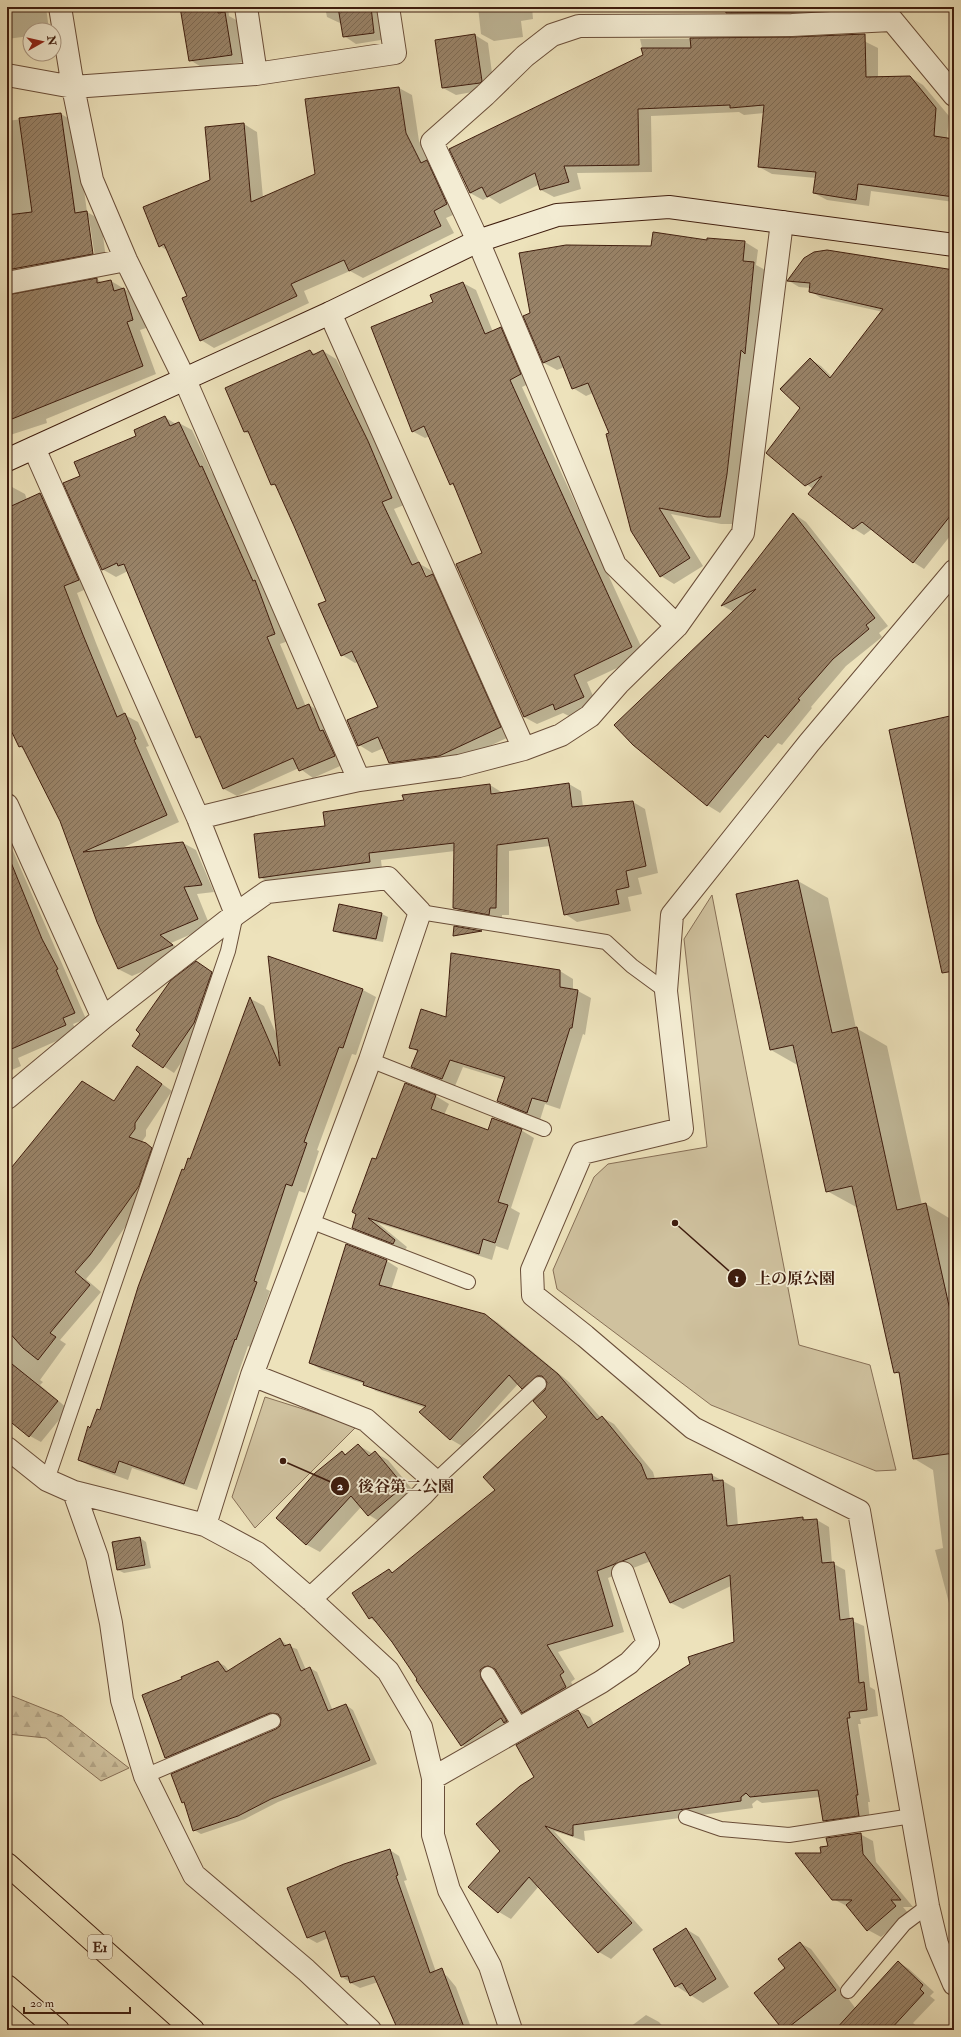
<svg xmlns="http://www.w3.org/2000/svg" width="961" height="2037" viewBox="0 0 961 2037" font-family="'IM FELL Double Pica','Noto Serif JP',serif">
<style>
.forest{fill:url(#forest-firs);stroke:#876f56}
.park{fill:#cfc19e;stroke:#876f56}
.shadow{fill:#0003;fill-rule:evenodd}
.building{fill:url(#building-hatch);stroke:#3f1d0e}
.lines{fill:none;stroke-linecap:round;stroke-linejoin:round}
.lane-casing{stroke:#6a4e39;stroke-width:16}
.street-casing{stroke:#6a4e39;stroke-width:24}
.secondary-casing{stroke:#3f1d0e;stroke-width:24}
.highway-casing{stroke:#3f1d0e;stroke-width:24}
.lane{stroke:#f3ecd3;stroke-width:14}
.street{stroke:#f3ecd3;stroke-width:22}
.secondary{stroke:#f3ecd3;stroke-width:22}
.highway{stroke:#ede2bb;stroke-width:22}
.labels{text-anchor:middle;stroke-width:3.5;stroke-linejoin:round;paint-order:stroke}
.shield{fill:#f3ecd3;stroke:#755b49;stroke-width:1}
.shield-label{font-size:14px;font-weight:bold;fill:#3f1d0e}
.leader{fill:none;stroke:#3f1d0e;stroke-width:1.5}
.callout-dot{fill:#3f1d0e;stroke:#f3ecd3;stroke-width:1.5}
.mark-label{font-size:12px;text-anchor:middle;font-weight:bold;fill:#fff}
.callout-label{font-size:16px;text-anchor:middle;font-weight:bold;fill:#3f1d0e;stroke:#f3ecd3;stroke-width:3.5;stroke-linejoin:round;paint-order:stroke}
</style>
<defs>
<pattern id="forest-firs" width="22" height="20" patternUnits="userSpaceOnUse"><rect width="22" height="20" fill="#cfc19e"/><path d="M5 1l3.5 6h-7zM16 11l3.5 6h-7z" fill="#b3a587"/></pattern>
<pattern id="building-hatch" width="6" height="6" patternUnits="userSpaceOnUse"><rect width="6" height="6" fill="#998368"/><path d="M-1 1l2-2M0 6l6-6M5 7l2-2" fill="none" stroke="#7e6b54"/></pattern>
</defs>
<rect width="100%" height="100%" fill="#ede2bb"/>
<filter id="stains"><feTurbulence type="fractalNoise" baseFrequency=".005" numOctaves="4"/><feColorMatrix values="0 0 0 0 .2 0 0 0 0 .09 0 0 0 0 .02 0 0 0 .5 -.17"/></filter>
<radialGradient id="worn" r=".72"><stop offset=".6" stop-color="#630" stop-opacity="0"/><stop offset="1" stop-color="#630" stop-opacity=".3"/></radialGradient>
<path class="forest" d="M7,1694L62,1716L129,1768L101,1781L46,1738L7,1734Z"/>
<path class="park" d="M712,895L799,1345L870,1365L896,1470L876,1471L711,1405L557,1289L553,1270L594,1177L608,1164L707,1147L684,939Z
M265,1397L357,1426L255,1528L232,1497Z"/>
<path class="shadow" d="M7,7H46L49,30H30V36L7,39Z
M181,7H228L229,16L238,21L244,62L203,68L190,60Z
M325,7H382L387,39L356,44L344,36L342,24L327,17Z
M478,7H532L533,19L521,21L523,37L494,41L481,34Z
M726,7H842L843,17L740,20L727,12Z
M949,7H954V12Z
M475,35L488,43L494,88L456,95L443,88Z
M792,38L864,41L878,48V78L910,77L923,85L949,116L947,139L954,140V202L871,191L869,206L827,200L814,193L816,178L772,174L759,167L765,113L744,115L739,112L651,116L652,172L577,173L581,189L554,197L541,190L540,184L500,204L489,197L483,200L470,193L644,56L640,39Z
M399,88L412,95L419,141L460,212L446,218L454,233L363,278L350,271L304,291L309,303L214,348L201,340L188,297L168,251L160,246L211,181L244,124L257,132L263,198L316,175Z
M61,114L75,122L87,212L101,220L106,259L7,273V121ZM87,219H89L95,257H93Z
M708,241L745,242L758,250L756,265L767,271L758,360L754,358L740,482L733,524H721L671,514L703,566L674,584L661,576L610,434L593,393L586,396L573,388L565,367L557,370L544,363L525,317L651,247Z
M954,271V531L924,569L913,562L872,529L864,535L853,528L813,489L767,453L801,408L810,359L821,366L832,377L883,312L821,298L810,291V288L799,287L789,281Z
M97,279L102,283L111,281L138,297L146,328L140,330L156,374L46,419L47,423L7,436V303Z
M463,283L476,290L493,332L501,328L514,336L533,382L522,387L645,655L587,682L597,705L569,716L563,713L537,724L524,717L483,554L456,487L451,484L430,436L425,438L412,431L434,303L432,296Z
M310,351L316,354L323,351L336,359L381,449L404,505L394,509L420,564L432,571L435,577L446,583L513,735L453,763L403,770L390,762L384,748L372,753L359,745L379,708L358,662L355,663L342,655L327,601L277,487L272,484L251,435L245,432ZM422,571H424L429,581Z
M166,418L176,424L179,423L192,430L212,473L215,475L288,641L280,644L306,707L309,705L322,713L347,763L313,778L299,768L237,796L224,789L202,740L197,737L128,571L116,577L102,569L82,477L137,436Z
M12,487L25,494L27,500L40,494L53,502L91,587L77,593L96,643L125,715L138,722L149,746L146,747L179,822L120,849L183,843L196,850L214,892L197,894L210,926L171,943L185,953L132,976L118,969L61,820L25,750L20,747L7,720V489Z
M794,514L806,522L888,626L879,633L882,637L846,666L811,707L812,708L782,745L778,743L720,813L707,805L734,612L723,606Z
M569,784L581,791L583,807L633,802L645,809L658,873L638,878L642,894L628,897L631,911L577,922L565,914L550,846L509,851V915H502V921L466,914L454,907L455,851L381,860L382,869L272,885L260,877L326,827L406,800L490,785L503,793Z
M7,837L86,1019L73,1024L77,1032L18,1058L21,1066L7,1072Z
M798,881L828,898L856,1028L887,1046L922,1205L926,1204L954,1221V1622L935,1550L943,1548L933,1470L913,1458L901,1375L895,1372L858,1208L827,1191L799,1066L771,1050Z
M382,914L388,917L383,942L341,934L335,930Z
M206,968L221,979L204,1029L174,1073L133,1046Z
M560,971L573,979V990L578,991L591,998L585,1035L583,1034L560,1109L545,1104L540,1120L511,1108L498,1101L505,1080L463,1067L455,1086L426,1074L413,1067L418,1052L411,1047L447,1018Z
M363,990L376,997L356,1055L352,1054L317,1150L319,1151L305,1193L299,1191L266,1289L270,1291L250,1347L248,1346L197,1490L132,1468L128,1480L92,1467L79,1460L100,1411L184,1172L191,1161L251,999L264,1006L278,1038Z
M148,1074L172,1091L146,1130V1136L141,1143L157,1151L150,1192L101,1261L86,1279L101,1292L60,1340L66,1344L40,1380L43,1382L40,1385L68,1409L41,1442L30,1436L7,1417V1171L9,1172L114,1102Z
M436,1096L449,1104L444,1115L489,1131L521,1130L534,1138L511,1208L520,1213L508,1250L496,1246L492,1260L378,1223L407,1247L405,1250L366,1235L353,1227L377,1161Z
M387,1261L398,1268L391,1290L485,1315L497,1322L569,1382L601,1418L602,1417L614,1424L653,1472L655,1479L712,1475L723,1481L735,1488L738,1526L803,1518L808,1521L817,1520L829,1527L832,1563L845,1570L850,1620L864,1626L870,1687L875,1690L878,1716L860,1719L861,1724H858L870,1802H868L870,1822L836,1827L824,1820L820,1797L762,1803L757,1800L752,1804L753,1808L584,1831L585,1841L554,1831L643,1930L611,1959L599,1952L539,1886L511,1919L499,1912L470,1887L501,1851L536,1777L578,1711L590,1717L594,1725L736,1643L731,1586L683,1609L671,1603L651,1561L608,1578L624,1632L558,1652L575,1679L571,1682L578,1694L534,1719L522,1712L498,1672L496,1673L492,1677L518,1728L474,1752L462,1745L393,1642L378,1624L370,1618L389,1570L394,1573L496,1490L548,1417L547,1383L534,1395L518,1384L462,1446L450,1439L426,1408L376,1391L365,1384L322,1370L310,1363Z
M358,1445L373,1454L375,1453L388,1460L416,1494L382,1523L369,1515L361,1507L320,1552L307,1545L277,1518L342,1452L347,1455Z
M140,1538L146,1542L151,1568L124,1573L118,1570Z
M280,1639L288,1646L297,1649L306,1670L310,1668L317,1672L333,1711L346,1705L353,1710L377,1764L278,1802L245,1819L201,1834L194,1830L185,1803L183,1802L277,1730L282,1723L280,1717H277L172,1762L165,1758L183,1680L218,1662L225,1666L229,1671Z
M860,1834L873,1841L876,1862L913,1907H903L909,1914L881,1937L868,1930L849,1907L833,1899L822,1854L829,1847Z
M390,1850L399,1856L407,1880L404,1881L436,1972L438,1971L447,1976L456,1987L472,2030H402L378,1982L360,1988L351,1983L342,1977L328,1938L317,1943L308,1938L288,1889Z
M686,1929L699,1937L729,1987L703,2003L676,1986Z
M800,1943L811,1949L856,2009L898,1962L909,1969L934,1992L930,1996L935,2000L913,2023L921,2030H784L786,1968Z
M646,2015L659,2022L666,2030H626Z"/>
<path class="building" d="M180,7H217L218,13L225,12L232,55L189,61Z
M338,7H371L374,33L343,37Z
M725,7H864V9L792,12L726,13Z
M475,34L482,81L480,83L442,88L435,40Z
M865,34L866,77L910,76L936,108L934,136L954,139V197L858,184L856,200L813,193L816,172L758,167L764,105L730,108V105L638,109L639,165L564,166L569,182L540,190L535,173L487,197L482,187L470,193L449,149L643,55L641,48H691L690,38L793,37Z
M399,87L406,133L421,163L427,160L447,204L434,211L441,226L349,271L344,260L291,284L297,296L200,341L182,298L187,296L164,244L159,247L143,207L210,180L205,127L244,123L251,202L315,174L305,99Z
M61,113L75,213L87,211L93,254L7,270V215L32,212L19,118Z
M653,232L707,240V238L745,241L743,261L754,262L745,354L741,350L727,474L720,517H707L659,508L690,558L660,577L631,531L606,434L609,433L588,383L572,389L559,356L543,363L523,316L530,313L519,253L566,245L651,246Z
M827,250L954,270V511L913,563L862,522L853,529L808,494L822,476L805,486L766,453L800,408L780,389L810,358L830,378L883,309L809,292L810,283L787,281L804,258L814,252Z
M97,278V283L111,280L114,291L124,288L133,320L127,322L143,366L7,421V295Z
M463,282L485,334L501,327L521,374L510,380L632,647L574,675L584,697L555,710L553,704L524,717L456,564L482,553L453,483L450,485L424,426L412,432L371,327L433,302L430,295Z
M310,350L313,355L323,350L368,441L392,498L382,502L412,565L419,562L426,577L433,574L501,727L439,756L389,763L378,737L358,746L347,720L378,707L352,651L341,656L318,604L326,601L294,526L275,484L271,485L248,431L244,432L225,388Z
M165,416L170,426L179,422L200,467L202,466L253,581L255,580L275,634L267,637L297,709L309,704L320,731L323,730L335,756L299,771L293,758L223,789L200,736L196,738L124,564L118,566L117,563L102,570L63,483L80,476L74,462L136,436L134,430Z
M40,493L79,580L64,586L83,635L117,717L125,713L136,739L134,740L167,815L83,852L183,842L202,885L184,887L198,919L160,935L173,945L118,969L97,922L60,821L22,746L19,747L7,722V508Z
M793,513L875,618L866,625L869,629L833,659L798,699L800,700L768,738L765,735L707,806L633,745L614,725L756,589L721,606Z
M954,715V971L942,973L889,730Z
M569,783L572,807L633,801L646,866L626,871L629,887L616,890L619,904L564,915L548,838L497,845L496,908H490L489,915L453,908L454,843L369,853L370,862L259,878L254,834L325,826L323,812L404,800L402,795L490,784L491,794Z
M8,855L42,939L58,969L56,970L75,1013L63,1018L66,1025L7,1051Z
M798,880L832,1033L857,1027L897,1210L926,1203L954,1328V1453L913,1459L899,1372L894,1373L852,1186L826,1192L793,1045L770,1050L736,894Z
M339,904L382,913L376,939L333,931Z
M454,926L482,931L453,936Z
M451,953L560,970V987L578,990L572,1028H570L547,1102L532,1098L527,1113L497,1101L505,1077L450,1060L442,1079L411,1067L418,1050L409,1048L421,1009L446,1017Z
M268,956L363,989L343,1048L339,1047L304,1142L307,1143L292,1186L286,1184L254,1281L257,1282L236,1340L235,1339L184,1484L119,1461L115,1473L78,1460L88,1426L90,1428L97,1409L100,1410L138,1287L182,1169L184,1170L188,1158L190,1159L250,997L280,1066Z
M196,961L212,972L194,1023L163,1068L132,1046L140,1034L136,1030L171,980Z
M137,1066L162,1084L135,1123V1129L129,1137L146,1143L152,1148L139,1186L90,1255L75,1272L90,1285L50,1333L56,1337L38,1360L23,1348L7,1330V1173L82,1081L114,1101Z
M405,1083L436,1095L431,1109L488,1130L492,1118L522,1129L498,1202L508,1205L495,1243L483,1239L479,1254L368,1218L395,1240L393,1244L352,1228L356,1214L352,1212L372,1158L376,1159Z
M346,1244L387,1260L379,1285L485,1314L558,1374L597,1420L602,1416L641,1464L647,1479L712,1474L713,1481L723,1480L727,1526L803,1517V1520L817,1519L822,1563L834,1562L840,1620L853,1618L859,1683L864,1682L867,1710L849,1712L850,1718H847L858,1795H856L859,1816L823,1821L818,1790L750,1797L746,1793L741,1797V1801L573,1825V1836L545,1826L632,1923L598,1953L529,1877L498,1913L468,1887L500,1851L476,1824L520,1786L534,1777L516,1745L578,1710L588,1728L690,1664L688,1657L734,1642L730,1575L670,1603L645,1552L597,1571L613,1626L547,1645L564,1672L560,1675L566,1687L522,1713L495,1669L488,1666L484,1667L480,1670L481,1678L507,1721L504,1723L501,1718L461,1746L416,1680L417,1679L392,1642L372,1617L369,1619L352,1593L389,1569L392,1573L495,1490L483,1477L547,1417L533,1401L545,1390L547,1382L542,1376H537L522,1389L509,1375L450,1440L419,1412L426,1406L363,1385L364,1382L309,1363Z
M7,1360L58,1401L29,1437L7,1419Z
M358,1444L369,1456L375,1451L404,1486L368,1516L351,1496L306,1545L276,1518L315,1473L342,1451L345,1455Z
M140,1537L145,1565L117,1570L112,1542Z
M280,1638L284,1646L290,1644L301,1671L310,1667L328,1711L346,1704L370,1760L271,1799L238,1816L193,1831L184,1802L182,1803L171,1774L276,1729L280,1726L281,1718L278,1714L270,1713L165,1758L142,1695L182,1679L181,1677L218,1661L226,1672Z
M861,1833L863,1854L901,1900H891L896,1906L867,1931L846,1905L852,1900H832L795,1853H821L820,1847L828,1846L826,1838Z
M390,1849L398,1875L396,1876L430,1973L442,1968L465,2030H398L374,1976L350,1983L348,1976L341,1977L325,1931L307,1938L287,1888L344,1864Z
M686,1928L716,1979L690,1996L682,1983L675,1987L653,1949Z
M800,1942L836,1990L785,2030H783L754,1993L785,1968L778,1959Z
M898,1961L923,1985L920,1989L924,1993L890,2030H835Z"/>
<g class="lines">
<g class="lane-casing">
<path id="lane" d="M420,912L606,942L632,966L666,991
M370,1060L544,1129
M310,1221L468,1282
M47,1480L228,951L236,914
M435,1481L539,1384
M488,1674L521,1728
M145,1776L273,1721
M686,1817L721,1829L789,1835L912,1816
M848,1991L904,1924L928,1906"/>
</g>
<g class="street-casing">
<path id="street" d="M60,7L73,87L92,180L126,260L185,380L359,780
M246,7L256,74
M882,8L954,95
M7,75L73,87L256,74L395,53L388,7
M7,283L126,260
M330,313L524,749
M954,571L809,743L672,915L666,991L682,1129L582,1153L532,1270L533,1295L585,1336L693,1428L859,1511L928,1906L937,1944L954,1984
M677,626L615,565L478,241L432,142L485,95L525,56L552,35L579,26L792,25L891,20
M7,805L103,1018
M198,818L304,792L359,780L459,766L524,749L561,735L590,716L618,684L677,626L743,533L782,222
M7,1098L103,1018L236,914L198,818L34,448
M252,1375L366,1420L435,1481L422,1495L310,1599
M7,1448L47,1480L74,1492L97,1557L111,1623L122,1700L145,1776L194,1875L306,1970L370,2030
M74,1492L205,1525L257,1553L310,1599L388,1671L421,1727L433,1778V1835L449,1890L490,1966L511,2030
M205,1525L252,1375L370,1060L420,912L388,878L267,892L236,914
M433,1778L601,1682L629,1663L648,1643L623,1573"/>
</g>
<g class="secondary-casing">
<path id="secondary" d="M7,460L330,313L478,241L557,215L669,207L954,245"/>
</g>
<g class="highway-casing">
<path id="highway" d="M7,1864L193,2030
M7,1986L58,2030"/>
</g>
<use href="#lane" class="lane"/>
<use href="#street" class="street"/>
<use href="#secondary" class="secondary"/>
<use href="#highway" class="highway"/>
</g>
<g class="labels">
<rect class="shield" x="88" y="1935" width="24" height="24" rx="3"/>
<g class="shield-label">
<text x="100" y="1952">E1</text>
</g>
</g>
<path class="leader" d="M675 1223L737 1278M283 1461L340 1486"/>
<g class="callout-dot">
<circle cx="675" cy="1223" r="4"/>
<circle cx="283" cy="1461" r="4"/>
<circle cx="737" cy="1278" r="10"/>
<circle cx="340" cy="1486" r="10"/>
</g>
<g class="mark-label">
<text x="737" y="1282">1</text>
<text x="340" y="1490">2</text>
</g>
<g class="callout-label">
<text x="795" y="1284">上の原公園</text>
<text x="406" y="1492">後谷第二公園</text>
</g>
<rect width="961" height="2037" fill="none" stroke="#ede2bb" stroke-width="24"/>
<rect x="8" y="8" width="945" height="2021" fill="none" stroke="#3f1d0e" stroke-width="2"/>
<rect x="12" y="12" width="937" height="2013" fill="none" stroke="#3f1d0e"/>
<g transform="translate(42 42) rotate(82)"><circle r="19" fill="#f3ecd3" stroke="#ab9984"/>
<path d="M0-3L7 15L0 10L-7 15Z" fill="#8f2418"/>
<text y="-6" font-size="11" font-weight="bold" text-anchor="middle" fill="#3f1d0e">N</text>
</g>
<path d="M24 2007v6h106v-6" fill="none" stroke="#3f1d0e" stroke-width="2"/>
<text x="30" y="2007" font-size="12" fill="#3f1d0e" stroke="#f3ecd3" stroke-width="3" paint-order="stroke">20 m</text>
<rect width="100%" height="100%" filter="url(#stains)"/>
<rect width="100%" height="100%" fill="url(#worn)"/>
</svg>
